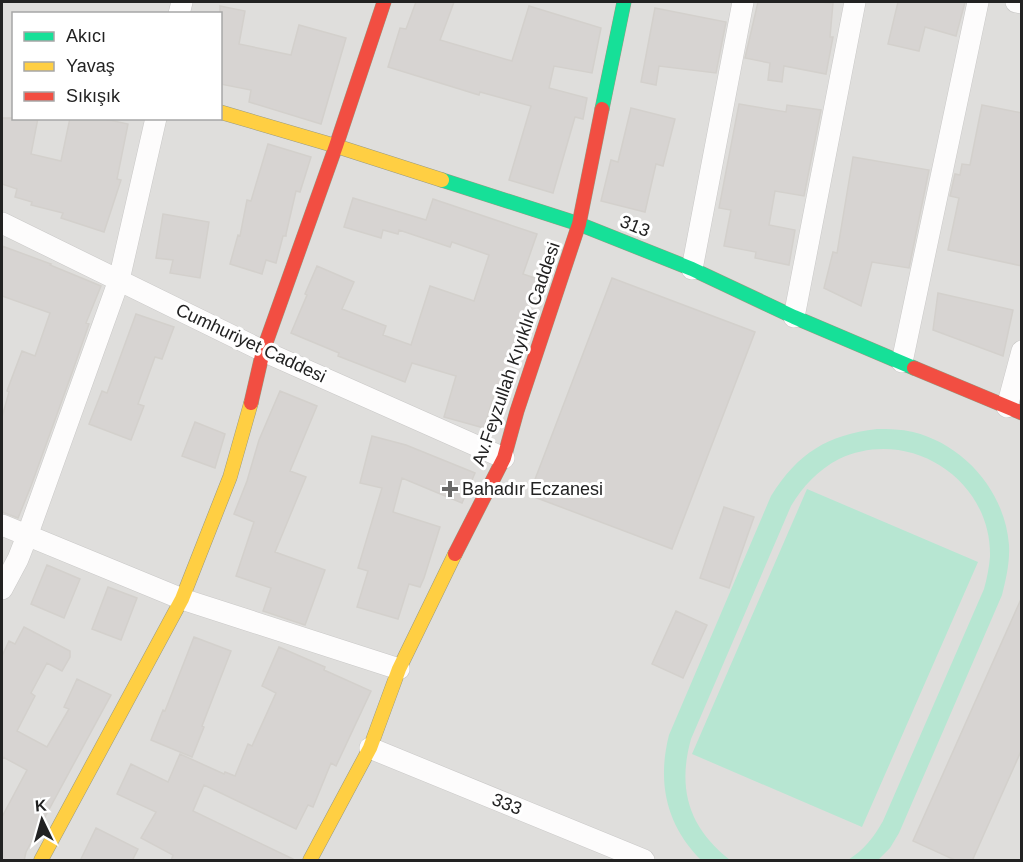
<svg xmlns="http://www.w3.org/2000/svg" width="1023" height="862" viewBox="0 0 1023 862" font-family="Helvetica,sans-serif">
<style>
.residential{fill:#dfdedc;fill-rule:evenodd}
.pitch{fill:#b7e6d2}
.building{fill:#d7d4d2;stroke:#d3d0cc;stroke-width:1.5}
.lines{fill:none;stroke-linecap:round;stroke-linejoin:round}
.street-casing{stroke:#c9c8c7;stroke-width:22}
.fast-casing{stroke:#999a82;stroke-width:15}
.slow-casing{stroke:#999a82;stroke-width:15}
.jam-casing{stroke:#999a82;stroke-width:15}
.street{stroke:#fdfcfc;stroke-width:21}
.fast{stroke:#16e098;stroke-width:14}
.slow{stroke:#ffcf43;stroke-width:14}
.jam{stroke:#f24e42;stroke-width:14}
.poi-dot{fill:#6a6968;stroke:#fff;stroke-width:2}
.labels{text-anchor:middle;stroke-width:6;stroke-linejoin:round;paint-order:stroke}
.street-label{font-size:18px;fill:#222;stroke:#fff}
.poi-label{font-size:18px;fill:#222;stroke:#fff;text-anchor:start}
</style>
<rect width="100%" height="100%" fill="#f0eeeb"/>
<path class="residential" d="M2,2H1021V860H2ZM14,14H220V118H14Z"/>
<path class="pitch" d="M877,429C889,429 901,429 913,432C965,445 1005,492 1009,545C1010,562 1006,579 1002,595L899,833L890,848L878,860H848C864,850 874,837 883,821L984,589C987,578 989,568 990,557C992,479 909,426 839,459C818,470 803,486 791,506L691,739C677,789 689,828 730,860H701C666,825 657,782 669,735L771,496C798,453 827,435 877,429Z
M807,489L978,562L862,827L692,754Z"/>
<path class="building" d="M416,2H454L440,40L512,61L529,6L601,28L592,73L554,66L549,88L587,98L583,119L575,117L553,193L509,180L531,106L480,92L479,95L388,67L400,28L406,29Z
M758,2H817L833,3L830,37H833L826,74L784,66L782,82L768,80L770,63L745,58Z
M898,2H965L956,36L925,27L919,51L888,44Z
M220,6L245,11L239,44L291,55L299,25L346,38L321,124L249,102L251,90L220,84Z
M655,8L726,22L716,73L659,66L656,85L641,82Z
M739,104L786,112L787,105L821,110L804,196L775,191L769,225L795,230L789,265L755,258L756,252L724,246L731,210L719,208Z
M982,105L1022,113V266L948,250L959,198L950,196L955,174L960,175L962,164L970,165Z
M631,108L675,119L663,166L656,164L645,212L601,201L611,160L618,162Z
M2,118H38L31,154L61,161L70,118H100L128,124L117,179L121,180L104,232L61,218L63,213L31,205L32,202L15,197L17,189L2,184Z
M268,144L311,157L300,192L296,191L286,234V236H283L276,263L266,260L262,274L230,264L238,235L240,236L247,200L251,201Z
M853,157L929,170L909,268L872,262L861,306L824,288L833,252L837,253Z
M353,198L426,220L433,199L537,234L523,274L538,279L512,360L515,361L505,391L496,388L484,428L444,417L456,376L412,363L405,382L338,356L339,353L291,333L307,295L305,294L317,266L354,282L342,309L386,326L383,335L411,345L430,286L474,301L489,255L452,242L450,247L399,230L398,234L383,230L381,238L344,227Z
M163,214L209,222L200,278L170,273L173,260L156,258Z
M2,246L51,264L50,265L101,286L86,323L89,324L73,370L31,486L18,518L2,512V417L9,392L7,391L22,351L35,356L50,313L2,296Z
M612,278L755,332L672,549L529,495Z
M938,293L1013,310L1003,356L933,330Z
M136,314L174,327L162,359L155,357L138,404L144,406L131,440L89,424L102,391L107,393Z
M280,391L317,406L290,471L306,477L275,552L325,570L305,625L263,611L271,588L236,576L254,522L234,514L247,481L259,440Z
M195,422L225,434L215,468L182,456Z
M372,436L406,445L475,473L462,503L402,478L393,512L440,527L424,578L420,587L409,584L398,619L357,607L368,571L358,568L382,488L360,483Z
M724,507L754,517L729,588L700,578Z
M47,565L80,579L64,618L31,604Z
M108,587L137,598L121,640L92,629Z
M1022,597V749L972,861H957L913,841Z
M676,611L707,625L683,678L652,664Z
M24,627L70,651V657L62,671L47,663L31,693L35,696L17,731L47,747L69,709L64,707L77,679L111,695L26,852L24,861H2V817L27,770L3,757L2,760V656L9,641L15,644Z
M194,637L231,651L202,726L204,727L192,757L151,740L163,710L165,711Z
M279,647L325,667L324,670L371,691L336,766L331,763L313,807L308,805L296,829L204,785L193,811L293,859V861H171L173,855L141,838L156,812L117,794L131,764L168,782L180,754L224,774L225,772L235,776L248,744L252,746L276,693L262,686Z
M96,828L138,849L132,861H80Z"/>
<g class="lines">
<g class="street-casing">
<path id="street" d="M1016,2L1022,3
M179,14L182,2
M2,223L263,351L504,458
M692,269L743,2
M794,317L855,2
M902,362L978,2
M1007,407L1022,351
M2,525L182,599L399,669
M2,589L18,559L27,536L119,280L156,118
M370,748L644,860"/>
</g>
<g class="fast-casing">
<path id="fast" d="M602,109L624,2
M442,180L579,224L692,269L794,317L914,368"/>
</g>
<g class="slow-casing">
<path id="slow" d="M220,112L336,146L442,180
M41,860L182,599L230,477L251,403
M310,860L370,748L399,669L455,554"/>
</g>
<g class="jam-casing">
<path id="jam" d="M914,368L1022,413
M251,403L263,351L336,146L384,2
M455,554L504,458L517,411L579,224L602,109"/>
</g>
<use href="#street" class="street"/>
<use href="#fast" class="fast"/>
<use href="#slow" class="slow"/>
<use href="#jam" class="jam"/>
</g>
<path class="poi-dot" d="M447 480h6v6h6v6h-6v6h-6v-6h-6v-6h6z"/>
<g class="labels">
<g class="street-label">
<text transform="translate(635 226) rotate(22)" y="6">313</text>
<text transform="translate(251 343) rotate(25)" y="6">Cumhuriyet Caddesi</text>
<text transform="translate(516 354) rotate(-71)" y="6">Av.Feyzullah Kıyıklık Caddesi</text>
<text transform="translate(507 804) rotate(22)" y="6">333</text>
</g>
<g class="poi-label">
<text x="462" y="495">Bahadır Eczanesi</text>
</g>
</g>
<rect width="1023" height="862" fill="none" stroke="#222222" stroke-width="6"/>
<rect x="12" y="12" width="210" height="108" fill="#ffffff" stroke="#a7a7a7" stroke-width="1.5"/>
<rect x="24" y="32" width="30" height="9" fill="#16e098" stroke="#a7a7a7" stroke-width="1.5"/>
<text x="66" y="42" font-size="18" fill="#222222">Akıcı</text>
<rect x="24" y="62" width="30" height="9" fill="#ffcf43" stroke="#a7a7a7" stroke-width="1.5"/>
<text x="66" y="72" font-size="18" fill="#222222">Yavaş</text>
<rect x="24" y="92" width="30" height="9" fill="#f24e42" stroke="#a7a7a7" stroke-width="1.5"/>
<text x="66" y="102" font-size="18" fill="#222222">Sıkışık</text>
<g transform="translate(42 820) rotate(355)" stroke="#ffffff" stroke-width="4.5" paint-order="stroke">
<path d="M0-4.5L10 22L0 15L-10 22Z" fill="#222222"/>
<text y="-9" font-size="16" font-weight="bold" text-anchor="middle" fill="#222222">K</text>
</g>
</svg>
